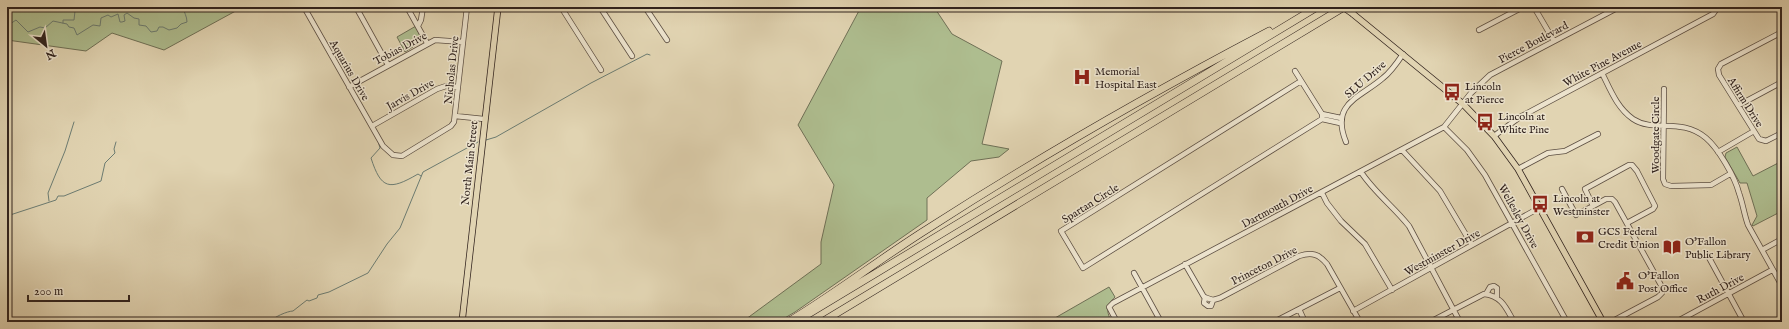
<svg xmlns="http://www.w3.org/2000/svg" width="1789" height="329" viewBox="0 0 1789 329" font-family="'IM FELL English',serif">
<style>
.green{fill:#aebd8f;stroke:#6f7056}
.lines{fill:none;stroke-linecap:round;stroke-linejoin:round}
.stream{stroke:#6c7c72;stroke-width:1}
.minor-casing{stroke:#5c4e42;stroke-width:6}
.major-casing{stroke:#30221d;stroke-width:7}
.highway-casing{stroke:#30221d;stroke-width:8}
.minor{stroke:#ece3cd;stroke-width:4.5}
.major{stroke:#e1d4b2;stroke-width:5.5}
.highway{stroke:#e1d4b2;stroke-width:7}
.major-bridge-casing{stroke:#30221d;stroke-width:7;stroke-linecap:butt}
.major-bridge{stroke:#e1d4b2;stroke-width:5.5}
.labels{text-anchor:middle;stroke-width:3;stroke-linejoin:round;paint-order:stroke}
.street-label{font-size:11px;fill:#30221d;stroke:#ece3cd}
.poi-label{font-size:11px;fill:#30221d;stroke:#ece3cd;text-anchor:start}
</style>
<rect width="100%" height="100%" fill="#e1d4b2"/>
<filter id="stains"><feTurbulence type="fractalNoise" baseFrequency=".005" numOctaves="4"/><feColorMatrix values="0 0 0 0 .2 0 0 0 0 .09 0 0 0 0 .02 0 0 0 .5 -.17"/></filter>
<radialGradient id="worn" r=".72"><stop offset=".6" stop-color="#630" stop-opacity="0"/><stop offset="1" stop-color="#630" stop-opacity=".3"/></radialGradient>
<path class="green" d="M7,7H243L164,50L112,33L86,51L7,40Z
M861,7H934L952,34L1002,61L982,144L1009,149L999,157L971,161L927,198V220L795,312L778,322H742L821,264V242L834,185L798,125Z
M416,26L422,41L405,52L397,37Z
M1737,147L1753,176L1782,161V211L1753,226L1752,225L1757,216L1747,183H1740L1725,157L1726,153Z
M1109,287L1115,297C1106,306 1106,312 1112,322H1048Z"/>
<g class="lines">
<path class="stream" d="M63,23V20H74L75,11L82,10L81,7
M7,30H9L10,24L16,20L28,32L40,27L45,28L53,21L67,24L69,27L74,28L77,35L93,25L100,26L101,18L108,15L111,17L118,14L120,22H122L125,21L124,15L127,13L134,18L139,19V25L146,26L151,32L157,31L159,27H163L169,30L177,28L181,24L187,22C187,16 184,13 183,7
M486,140L496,137L591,83L647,54L650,55
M378,141L380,148L371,158C381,189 389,191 418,174L421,176
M49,201L48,193L65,151L74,122
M7,216L56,200L58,196H64L101,181L105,163L115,153L114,149L116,142
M270,322C273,317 288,311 293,311L307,300L309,301L317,298L318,295L329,292L368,273L387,244L400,228L423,172L478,142"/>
<g class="minor-casing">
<path id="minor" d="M304,7L383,146L393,155L402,156L451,126L454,122L467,7
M356,7L388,65
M407,7L427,43
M561,7L601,70
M600,7L632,56
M645,7L667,40
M1534,7L1554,41
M418,26L421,20L423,7
M1479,30L1523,7
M1782,32L1721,64L1718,69L1719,75L1759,139L1766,141L1782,133
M1295,71L1322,114V119
M1602,73C1610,89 1617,108 1633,119C1654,133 1681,117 1706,138C1718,148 1735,177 1739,193C1743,204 1744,214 1748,225L1782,286
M1301,81L1061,231L1083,268L1322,119L1340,123
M349,87L435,40L463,42
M1664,89L1663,179L1665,184L1671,186L1711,185L1730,174
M1739,105L1782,82
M1322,114L1341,118
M455,116L484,119
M372,126L437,89L446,86L458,87
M1444,127L1467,150L1485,175L1567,322
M1494,136L1520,117L1713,14L1718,7
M1346,142C1330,103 1360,98 1383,78C1391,72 1397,63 1403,54
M1402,150L1440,191L1472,245
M1718,152L1754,131
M1518,169L1548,153L1565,151L1598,134
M1361,172C1374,192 1394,207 1409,226L1460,322
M1562,189L1576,215
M1322,193L1327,203L1341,221L1365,244L1392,290
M1593,206L1585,189L1629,165H1632L1637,171L1655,206L1653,209L1627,223
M1582,212L1606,199H1612L1615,202L1662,287V293L1658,297L1611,322
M1762,250L1782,239
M1707,254L1744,322
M1185,264L1204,297L1213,300L1220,298L1299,256C1312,252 1319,254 1327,264L1360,322
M1134,273L1161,322
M1486,294L1490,287L1494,286L1497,288V298
M1205,297L1204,303L1208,306H1211L1213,300
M1299,309L1305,322
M1353,311L1539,208
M1117,322L1109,307L1113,303L1444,127L1471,93L1490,75L1619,7
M1274,322L1340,288
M1430,322L1484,294C1502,296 1506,308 1514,322
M1676,322L1772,270"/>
</g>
<g class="major-casing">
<path id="major" d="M1353,14L1463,104L1494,136L1518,169L1603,322
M462,322L498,7"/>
</g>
<g class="highway-casing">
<path id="highway" d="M788,322C836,293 881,258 929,228C1039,157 1153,92 1269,31
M795,322L1317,7
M822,322L1344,7"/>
</g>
<use href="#minor" class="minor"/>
<use href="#major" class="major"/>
<use href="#highway" class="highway"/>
<g class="major-bridge-casing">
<path id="major-bridge" d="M1343,7L1353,14"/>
</g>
<use href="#major-bridge" class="major-bridge"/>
</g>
<defs>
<g id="hospital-bare" transform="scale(1.38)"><path d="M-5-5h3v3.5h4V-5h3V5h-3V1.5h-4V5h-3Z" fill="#8f2418" stroke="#ece3cd" stroke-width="2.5" paint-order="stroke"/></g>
<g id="bus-bare" transform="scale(1.38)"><path d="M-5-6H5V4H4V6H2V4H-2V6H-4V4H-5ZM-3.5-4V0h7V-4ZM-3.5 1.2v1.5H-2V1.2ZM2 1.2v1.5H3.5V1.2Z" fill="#8f2418" stroke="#ece3cd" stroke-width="2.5" paint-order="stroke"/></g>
<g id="bank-bare" transform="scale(1.38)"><path d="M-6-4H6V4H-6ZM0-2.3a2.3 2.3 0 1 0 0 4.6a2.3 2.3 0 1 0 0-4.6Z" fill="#8f2418" stroke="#ece3cd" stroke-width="2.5" paint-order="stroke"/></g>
<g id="library-bare" transform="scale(1.38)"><path d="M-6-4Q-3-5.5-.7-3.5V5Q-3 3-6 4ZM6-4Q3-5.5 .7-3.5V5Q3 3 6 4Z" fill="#8f2418" stroke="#ece3cd" stroke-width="2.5" paint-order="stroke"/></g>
<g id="civic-bare" transform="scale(1.38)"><path d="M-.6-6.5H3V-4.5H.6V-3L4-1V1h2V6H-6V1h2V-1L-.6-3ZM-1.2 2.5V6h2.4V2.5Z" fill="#8f2418" stroke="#ece3cd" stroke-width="2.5" paint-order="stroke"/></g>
</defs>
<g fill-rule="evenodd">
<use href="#hospital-bare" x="1082" y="77"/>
<use href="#bus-bare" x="1452" y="92"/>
<use href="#bus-bare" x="1485" y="122"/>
<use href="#bus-bare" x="1540" y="204"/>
<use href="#bank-bare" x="1585" y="237"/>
<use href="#library-bare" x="1672" y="247"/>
<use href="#civic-bare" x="1625" y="281"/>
</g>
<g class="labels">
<g class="street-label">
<text transform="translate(1533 42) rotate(-28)" y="4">Pierce Boulevard</text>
<text transform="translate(400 48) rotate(-28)" y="4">Tobias Drive</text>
<text transform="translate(1602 63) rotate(-28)" y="4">White Pine Avenue</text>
<text transform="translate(350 70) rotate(60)" y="4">Aquarius Drive</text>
<text transform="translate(451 70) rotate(-84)" y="4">Nicholas Drive</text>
<text transform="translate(1365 79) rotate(-41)" y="4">SLU Drive</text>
<text transform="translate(410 94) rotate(-29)" y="4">Jarvis Drive</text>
<text transform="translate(1746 102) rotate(58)" y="4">Affirm Drive</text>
<text transform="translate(1655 135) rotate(-90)" y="4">Woodgate Circle</text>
<text transform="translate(469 163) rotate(-84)" y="4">North Main Street</text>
<text transform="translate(1090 203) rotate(-32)" y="4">Spartan Circle</text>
<text transform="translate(1277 206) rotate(-28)" y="4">Dartmouth Drive</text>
<text transform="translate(1519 216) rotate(61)" y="4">Wellesley Drive</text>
<text transform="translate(1442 252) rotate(-29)" y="4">Westminster Drive</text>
<text transform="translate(1264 265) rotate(-27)" y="4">Princeton Drive</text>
<text transform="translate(1720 288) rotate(-28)" y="4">Ruth Drive</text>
</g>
<g class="poi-label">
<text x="1095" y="75">Memorial<tspan x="1095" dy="13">Hospital East</tspan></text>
<text x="1465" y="90">Lincoln<tspan x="1465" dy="13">at Pierce</tspan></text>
<text x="1498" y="120">Lincoln at<tspan x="1498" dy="13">White Pine</tspan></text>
<text x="1553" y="202">Lincoln at<tspan x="1553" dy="13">Westminster</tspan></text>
<text x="1598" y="235">GCS Federal<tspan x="1598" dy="13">Credit Union</tspan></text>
<text x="1685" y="245">O'Fallon<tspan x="1685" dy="13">Public Library</tspan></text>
<text x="1638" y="279">O'Fallon<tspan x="1638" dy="13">Post Office</tspan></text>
</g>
</g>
<rect width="1789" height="329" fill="none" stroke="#e1d4b2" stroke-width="24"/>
<rect x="8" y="8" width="1773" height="313" fill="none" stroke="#30221d" stroke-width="2"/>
<rect x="12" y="12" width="1765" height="305" fill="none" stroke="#30221d"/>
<g transform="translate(46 46) rotate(151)" stroke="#ece3cd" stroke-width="3" paint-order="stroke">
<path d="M0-3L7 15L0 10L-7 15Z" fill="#30221d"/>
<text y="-6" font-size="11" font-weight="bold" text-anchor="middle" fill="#30221d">N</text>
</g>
<path d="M28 295v6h101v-6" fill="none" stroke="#30221d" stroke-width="2"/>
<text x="34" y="295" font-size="12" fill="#30221d" stroke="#ece3cd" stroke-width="3" paint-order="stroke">200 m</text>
<rect width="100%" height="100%" filter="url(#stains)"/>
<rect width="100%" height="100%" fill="url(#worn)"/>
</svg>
